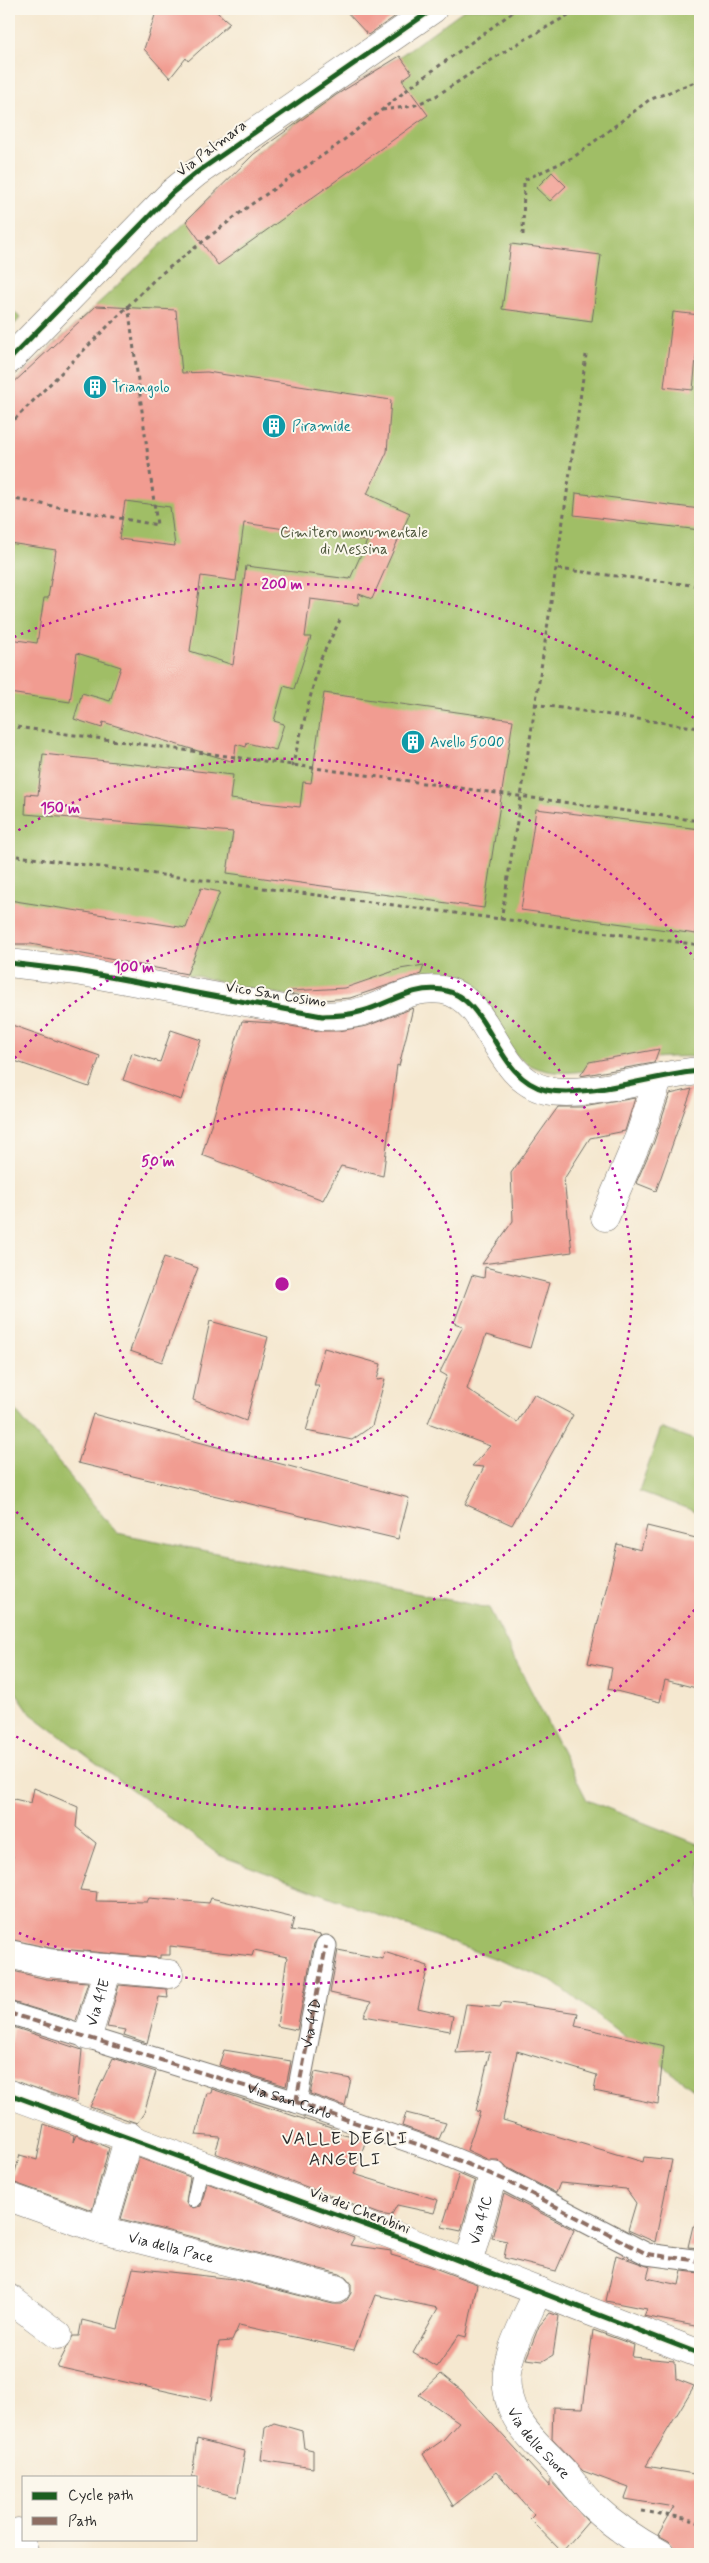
<svg xmlns="http://www.w3.org/2000/svg" width="709" height="2563" viewBox="0 0 709 2563" font-family="Mynerve,sans-serif">
<style>
.green{fill:#a0be66;stroke:#667448}
.building{fill:#f19c91;fill-rule:evenodd}
.lines{fill:none;stroke-linecap:round;stroke-linejoin:round}
.service-casing{stroke:#726d65;stroke-width:16}
.pedestrian-casing{stroke:#726d65;stroke-width:23}
.minor-casing{stroke:#726d65;stroke-width:29}
.path{stroke:#726d65;stroke-width:3;stroke-dasharray:4 4;stroke-linecap:butt}
.service{stroke:#fff;stroke-width:14}
.pedestrian{stroke:#fff;stroke-width:21}
.minor{stroke:#fff;stroke-width:28}
.quiet{stroke:#8d6e63;stroke-width:4;stroke-dasharray:8 4;stroke-linecap:butt}
.cycleway-casing{stroke:#fbf7ec;stroke-width:8}
.cycleway{stroke:#1b5e20;stroke-width:5}
.ring{fill:none;stroke:#b5179e;stroke-width:2.5;stroke-dasharray:2.5 5}
.labels{text-anchor:middle;stroke-width:4;stroke-linejoin:round;paint-order:stroke}
.street-label{font-size:15px;fill:#2b2b2b;stroke:#fbf7ec}
.culture-label{font-size:15px;fill:#0d838f;stroke:#fbf7ec;text-anchor:start}
.park-label{font-size:15px;fill:#4e573d;stroke:#fbf7ec}
.quarter-label{font-size:18px;letter-spacing:1px;fill:#2b2b2b;stroke:#fbf7ec}
.centre{fill:#b5179e;stroke:#fbf7ec;stroke-width:2.5}
.ring-label{font-size:15px;text-anchor:middle;font-weight:bold;fill:#b5179e;stroke:#fbf7ec;stroke-width:4;stroke-linejoin:round;paint-order:stroke}
</style>
<rect width="100%" height="100%" fill="#fbf7ec"/>
<filter id="ink" filterUnits="userSpaceOnUse"><feTurbulence type="fractalNoise" baseFrequency=".02" numOctaves="2"/><feDisplacementMap in="SourceGraphic" scale="10" xChannelSelector="R" yChannelSelector="G"/><feConvolveMatrix kernelMatrix="1 2 1 2 8 2 1 2 1" color-interpolation-filters="sRGB"/></filter>
<filter id="wash" filterUnits="userSpaceOnUse"><feTurbulence type="fractalNoise" baseFrequency=".0096" numOctaves="4" result="noise"/><feDisplacementMap in="SourceGraphic" scale="20" xChannelSelector="R" yChannelSelector="G"/><feGaussianBlur stdDeviation="1.12" result="paint"/><feColorMatrix in="noise" values="0 0 0 0 0 0 0 0 0 0 0 0 0 0 0 0 0 1.4 0 .05"/><feComposite in="paint" operator="in"/></filter>
<g filter="url(#wash)">
<rect width="100%" height="100%" fill="#f5e8d0"/>
<path class="green" d="M465,9H700V1057C681,1056 662,1057 644,1059C610,1064 566,1082 532,1066C493,1048 487,985 446,976C404,966 362,996 321,997C289,998 258,990 228,983C183,973 139,964 95,956C66,951 38,944 9,944V387L186,221L254,154L319,105L400,56Z
M9,306L20,318L9,331Z
M9,1403L117,1533L489,1608L587,1800L700,1845V2094L551,1980L219,1855L31,1714L9,1682Z
M661,1428L700,1442V1513L639,1491Z"/>
<g id="blocks">
<path class="building" d="M157,9H213L230,23L188,61L186,58L170,78L144,49Z
M344,9H406L368,35Z
M400,56L412,73L402,80L428,115L218,265L186,221L254,154L336,95Z
M552,172L566,186L550,201L536,188Z
M511,244L601,255L592,321L502,309Z
M96,306L176,310L182,373L207,372L391,400L387,452L367,494L410,513L372,599L359,594L358,605L310,599L305,637H311L294,689L284,686L274,721L284,724L276,750L247,743L246,747L236,744L234,762L103,722L102,728L74,719L82,693L110,701L121,667L77,653L70,702L9,693L10,639L37,643L44,598H48L56,550L9,543V387ZM125,501L170,507L175,546L119,539ZM244,523L367,541L350,579L246,566L233,665L190,651L201,576L236,581Z
M673,312L700,315L693,390L664,387Z
M576,493L700,509V530L574,515Z
M324,693L513,720L484,908L227,873L233,832L25,814L26,794L38,795L43,754L233,775L230,799L300,807L303,782L311,783Z
M536,809L700,829V898L696,934L521,910Z
M201,888L220,892L187,974L31,944H9V900L186,928Z
M424,965L421,974L350,998L323,1000L290,994V991L345,988L400,969Z
M413,1008L399,1066L397,1065L383,1176L341,1166L323,1200L202,1155L242,1021L273,1023L319,1031H339L367,1026Z
M9,1024L100,1056L89,1087L9,1059Z
M171,1030L201,1040L181,1100L123,1080L132,1053L160,1062Z
M659,1049L654,1063L580,1076L589,1062Z
M692,1089L656,1191L636,1183L654,1142L670,1094Z
M635,1098L625,1131L590,1138L564,1179L572,1252L482,1264L513,1221L511,1173L558,1107H583Z
M164,1257L198,1268L162,1362L130,1351Z
M485,1267L549,1283L530,1348L486,1335L467,1389L517,1422L534,1394L573,1415L512,1525L465,1504L484,1467L472,1466L490,1446L428,1423L447,1376L440,1372L463,1326L454,1323L472,1275L484,1278Z
M210,1321L268,1337L246,1421L193,1400Z
M324,1348L381,1364L377,1380L385,1379L372,1426L352,1440L306,1431L319,1386H314Z
M93,1414L409,1498L398,1539L78,1463Z
M647,1526L700,1539V1689L665,1680L660,1702L608,1689L612,1668L588,1663L617,1544L641,1550Z
M34,1788L78,1807L76,1827L96,1843L80,1890L97,1892L96,1901L147,1902L149,1898L209,1903L211,1898L294,1918L291,1930L321,1935L314,1944L297,2030L277,2026L287,1957L254,1950L252,1956L170,1946V1955H160V1958L50,1948L9,1939V1886L13,1856L9,1855V1807L14,1799L31,1803Z
M338,1950L383,1959L384,1952L428,1966L418,2008L453,2016L450,2031L364,2016L371,2002L330,1993Z
M9,1970L46,1979L88,1982L76,2021L9,2001Z
M119,1985L167,1989L168,1998L159,1997L147,2043L124,2035L126,2030L107,2027Z
M502,2002L578,2013L575,2026L664,2046L658,2104L594,2091L597,2075L517,2051L503,2120L643,2162L644,2157L672,2160L655,2242L628,2230L636,2203L626,2189L560,2183L556,2193L506,2167L498,2160H489L467,2150L480,2112L476,2111L490,2051L456,2053L466,2004L500,2007Z
M13,2027L82,2050L77,2102L9,2079V2048Z
M224,2050L291,2061L286,2086L219,2065Z
M113,2058L156,2072L144,2113L137,2123L90,2107Z
M315,2072L351,2079L345,2106L310,2094Z
M212,2089L340,2131L339,2134L366,2140L354,2174L438,2200L434,2213L397,2205L391,2216L380,2214L215,2153L220,2137L196,2135L207,2093H211Z
M406,2113L446,2123L439,2139L402,2126Z
M44,2124L74,2135L73,2142L76,2135L109,2148L92,2210L12,2182L20,2155L37,2160Z
M139,2158L190,2177L186,2202L192,2208L201,2206L207,2183L354,2238L350,2245L391,2251V2255L429,2266L477,2284L466,2337L459,2335L437,2367L413,2353L438,2308L375,2295L354,2350L239,2325L232,2341L219,2342L211,2401L57,2367L73,2336H79L82,2320L118,2329L133,2268L234,2279L333,2304H341L347,2300L351,2293V2284L346,2278L340,2274L121,2219Z
M459,2174L475,2181L461,2231L442,2227Z
M504,2194L574,2230L556,2271L504,2258L507,2241L492,2238Z
M693,2226L700,2227V2248L688,2247Z
M616,2255L650,2267L647,2278L679,2285L682,2271L700,2273V2327L648,2317L644,2316L647,2309L606,2301Z
M550,2313L559,2316L553,2355L543,2361L526,2359L539,2326Z
M593,2330L634,2345L632,2357L675,2361L676,2379L694,2386L646,2466L700,2475V2554H683L676,2551L669,2541L658,2535L674,2507L625,2499L629,2488L583,2471L552,2438L553,2407L583,2408Z
M441,2374L461,2390L550,2487V2480L588,2522L562,2552L530,2519L534,2515L497,2472L453,2506L423,2454L443,2440L459,2422L419,2395Z
M274,2423L302,2431L304,2448L313,2450V2468L261,2460L265,2428Z
M197,2439L245,2451L237,2497L196,2486V2477H192Z"/>
</g>
</g>
<g filter="url(#ink)">
<use href="#blocks" fill-opacity="0" stroke="#726d65" stroke-width="1"/>
<g class="lines">
<g class="service-casing">
<path id="service" d="M194,2200L202,2164"/>
</g>
<g class="pedestrian-casing">
<g id="pedestrian">
<path id="s1" d="M9,2013L296,2102L434,2150L505,2180L647,2254L700,2261"/>
<path d="M296,2102L326,1946"/>
</g>
</g>
<g class="minor-casing">
<g id="minor">
<path d="M9,360L172,193L196,173L433,9"/>
<path d="M9,963L77,971L322,1016C336,1016 350,1015 363,1011C391,1003 413,985 443,990C492,999 494,1078 546,1090C587,1099 657,1074 700,1071"/>
<path d="M605,1217L639,1137L659,1077"/>
<path d="M9,1954L48,1963L169,1974"/>
<path id="s2" d="M88,2036L108,1968"/>
<path d="M9,2094L403,2239L700,2354"/>
<path id="s3" d="M9,2197L102,2230L336,2289"/>
<path d="M102,2230L129,2136"/>
<path id="s4" d="M468,2264L493,2175"/>
<path id="s5" d="M538,2291C526,2320 503,2356 507,2388C511,2424 538,2445 561,2469C572,2481 581,2495 593,2506C613,2525 637,2541 661,2554"/>
<path d="M9,2298L58,2335"/>
<path d="M18,2532L25,2554"/>
</g>
</g>
<path class="path" d="M382,110L413,106L436,96L510,48L579,9
M523,235L524,180L574,157L649,100L700,80
M9,425L157,277L249,206L335,147L417,82L517,9
M9,498L157,525L128,304
M558,569L700,586
M534,704L700,728
M9,726L700,821
M292,767L320,660L340,620
M9,855L700,945
M501,920C532,731 561,543 586,355
M642,2511L685,2518L700,2523"/>
<use href="#service" class="service"/>
<use href="#pedestrian" class="pedestrian"/>
<use href="#minor" class="minor"/>
<g class="quiet">
<path d="M9,2013L296,2102L434,2150L505,2180L647,2254L700,2261"/>
<path id="s6" d="M296,2102L326,1946"/>
</g>
<g class="cycleway-casing">
<path id="cycleway" d="M9,360L172,193L196,173L433,9
M9,963L77,971L322,1016C336,1016 350,1015 363,1011C391,1003 413,985 443,990C492,999 494,1078 546,1090C587,1099 657,1074 700,1071
M9,2094L403,2239L700,2354"/>
</g>
<use href="#cycleway" class="cycleway"/>
</g>
</g>
<g class="ring">
<circle cx="282" cy="1284" r="175"/>
<path d="M10 1064A350 350 0 1 1 10 1504"/>
<path d="M699 1604A525 525 0 0 1 12 1734M12 834A525 525 0 0 1 699 964"/>
<path d="M698 1847A700 700 0 0 1 14 1931M14 637A700 700 0 0 1 698 721"/>
</g>
<defs>
<g id="building-disc" transform="scale(1.25)"><circle r="9.5" fill="#0f9aa8" stroke="#fbf7ec"/><path d="M-4-6H4V6H1V3H-1V6H-4ZM-2.5-4.3h1.7v1.8h-1.7ZM.8-4.3h1.7v1.8H.8ZM-2.5-1h1.7V.8h-1.7ZM.8-1h1.7V.8H.8Z" fill="#fff"/></g>
</defs>
<g fill-rule="evenodd">
<use href="#building-disc" x="95" y="387"/>
<use href="#building-disc" x="274" y="426"/>
<use href="#building-disc" x="413" y="742"/>
</g>
<g class="labels">
<g class="street-label">
<text transform="translate(211 148) rotate(-37)" y="5">Via Palmara</text>
<text transform="translate(276 994) rotate(9)" y="5">Vico San Cosimo</text>
<text dy="5" stroke="none"><textPath href="#s2" startOffset="35">Via 41E</textPath></text>
<text dy="5" stroke="none"><textPath href="#s6" startOffset="80">Via 41D</textPath></text>
<text dy="5" stroke="none"><textPath href="#s1" startOffset="294">Via San Carlo</textPath></text>
<text transform="translate(360 2210) rotate(21)" y="5">Via dei Cherubini</text>
<text dy="5" stroke="none"><textPath href="#s4" startOffset="46">Via 41C</textPath></text>
<text dy="5" stroke="none"><textPath href="#s3" startOffset="170">Via della Pace</textPath></text>
<text dy="5" stroke="none"><textPath href="#s5" startOffset="168">Via delle Suore</textPath></text>
</g>
<g class="culture-label">
<text x="112" y="392">Triangolo</text>
<text x="292" y="431">Piramide</text>
<text x="430" y="747">Avello 5000</text>
</g>
<g class="park-label">
<text x="354" y="537">Cimitero monumentale<tspan x="354" dy="17">di Messina</tspan></text>
</g>
<g class="quarter-label">
<text x="345" y="2144">VALLE DEGLI<tspan x="345" dy="21">ANGELI</tspan></text>
</g>
</g>
<circle cx="282" cy="1284" r="8" class="centre"/>
<g class="ring-label">
<text x="282" y="589">200 m</text>
<text x="60" y="813">150 m</text>
<text x="134" y="972">100 m</text>
<text x="158" y="1166">50 m</text>
</g>
<rect width="709" height="2563" fill="none" stroke="#fbf7ec" stroke-width="30"/>
<rect x="22" y="2476" width="175" height="65" fill="#fbf7ec" stroke="#a8a59f"/>
<rect x="32" y="2492" width="25" height="8" fill="#1b5e20" stroke="#a8a59f"/>
<text x="68" y="2500" font-size="15" fill="#2b2b2b">Cycle path</text>
<rect x="32" y="2517" width="25" height="8" fill="#8d6e63" stroke="#a8a59f"/>
<text x="68" y="2526" font-size="15" fill="#2b2b2b">Path</text>
</svg>
